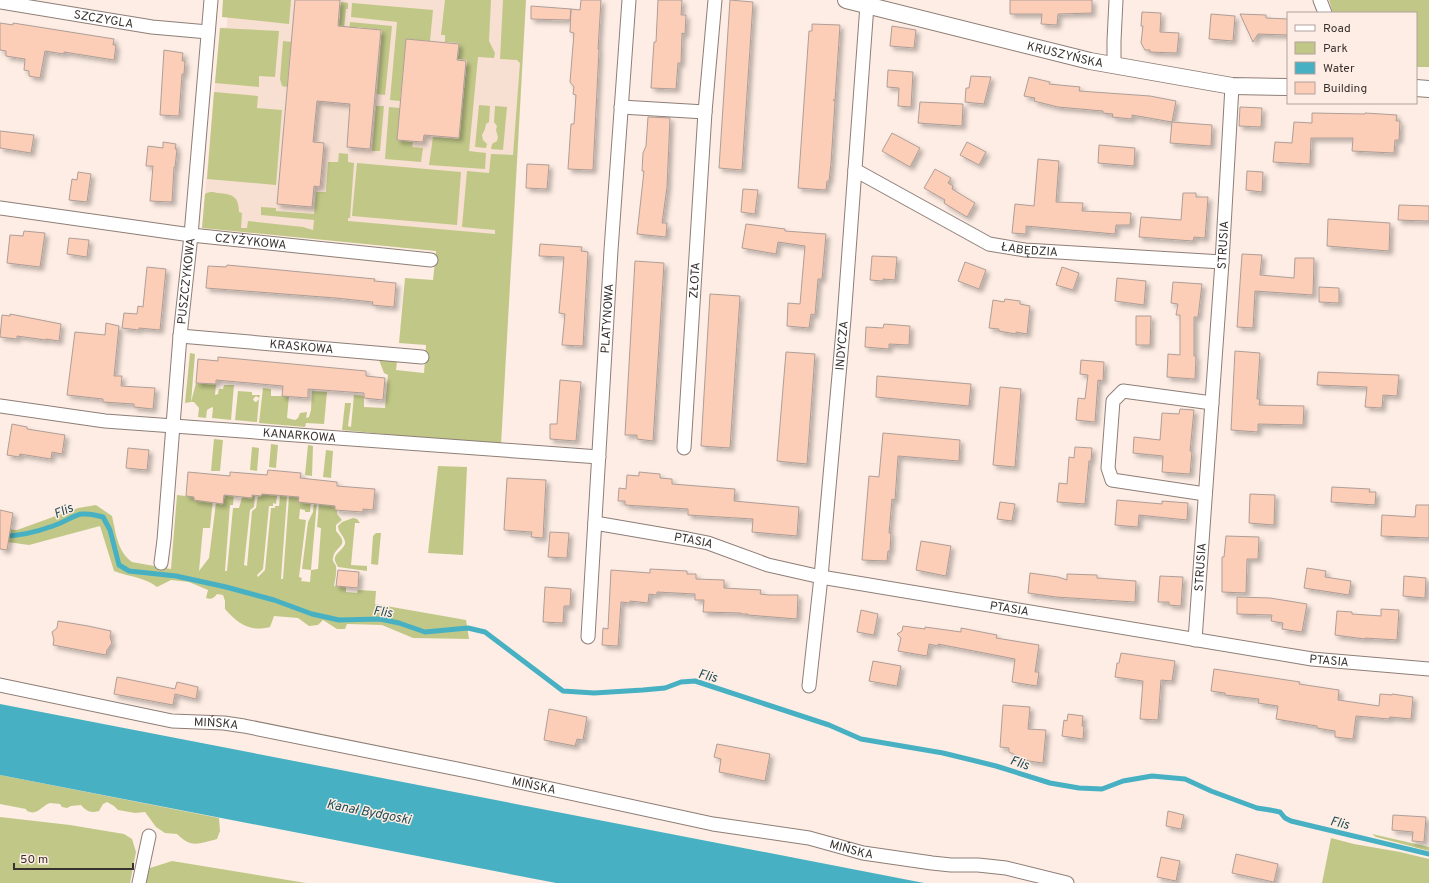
<svg xmlns="http://www.w3.org/2000/svg" width="1429" height="883" viewBox="0 0 1429 883" font-family="Overpass,sans-serif">
<style>
.built{fill:#f7dfd2}
.green{fill:#c1c887}
.water{fill:#47b1c3}
.lines{fill:none;stroke-linecap:round;stroke-linejoin:round}
.stream{stroke:#47b1c3;stroke-width:5}
.building{fill:#fcceb8;stroke:#ae9e97;filter:url(#shadow)}
.minor-casing{stroke:#8d7e77;stroke-width:15}
.tertiary-casing{stroke:#8d7e77;stroke-width:18}
.minor{stroke:#fff;stroke-width:13}
.tertiary{stroke:#fff;stroke-width:16}
.labels{text-anchor:middle;stroke-width:3;stroke-linejoin:round;paint-order:stroke}
.street-label{font-size:12px;fill:#39322f;stroke:#feede4}
.water-label{font-size:13px;font-style:italic;fill:#204e56;stroke:#feede4}
</style>
<defs>
<filter id="shadow"><feDropShadow dx="3.5" dy="3.5" stdDeviation="2" flood-color="#0004"/></filter>
</defs>
<rect width="100%" height="100%" fill="#feede4"/>
<path class="built" d="M223,0H526L512,258L202,228L220,28L227,27V18L222,11Z"/>
<path class="green" d="M223,0H291L289,24L222,17Z
M445,0H491L489,41L495,53L494,58L478,57L469,151L486,153L485,169L429,165L433,137L459,139L467,60L458,59L459,43L445,42V35H441Z
M503,0H526L501,445L342,430L345,403H351L348,426L351,427L354,395L364,396V407L385,408L388,375L384,373L379,360L397,362L396,370L424,373L426,345L399,343L405,278L433,280L436,251L202,228L205,194C210,191 213,192 218,193C232,194 239,196 239,212L242,213L241,228H247L248,221L303,227L313,230L314,220L261,215V207L276,208V211L314,214L316,192H326L328,162H338L339,153L348,154V162L354,163L350,218H348V221L495,234V230L462,227L467,171L489,173L491,154L513,155L520,63L517,60L500,59Z
M1329,0H1429V67H1416V13H1333Z
M341,2L348,3V9H346L341,58L337,54Z
M352,3L433,10L430,41L406,39L400,101L390,100L397,22L351,17Z
M350,22L392,26L385,95L377,94L382,30L357,27L352,72L346,63Z
M220,28L279,31L275,77L259,76V87L215,83Z
M283,41L291,42L287,87L282,86L280,79Z
M214,92L258,96L257,108L282,110L276,185L207,179Z
M479,105L490,106L489,122L486,124L485,129L482,135L483,140L487,144L486,148L475,147Z
M376,106H384L380,151H372Z
M495,106L507,107L503,150L491,149L492,144L497,141L498,137L496,130L497,126L494,122Z
M389,107L400,108L397,140L413,142L412,147L423,148L421,162L385,159Z
M357,163L461,172L457,225L352,216Z
M190,353L195,354L191,402L185,403Z
M196,383L216,384L215,395L218,394L219,389H223L224,385H234L231,420L212,418L213,408L212,407L207,410L206,418L198,417L199,408L194,402H191Z
M263,388L271,389V396H289L287,418L295,420L298,418L300,413L307,412L306,418L309,417L311,410L312,391L327,392L324,424L306,423L305,427L259,423Z
M238,391L252,392V395H260L259,398L256,396L253,399L254,401L256,402L259,399L257,422L235,420Z
M214,439L223,440L220,471H211Z
M271,444L278,445L276,468L269,467Z
M308,445L313,446L312,476L305,475Z
M252,447L259,448L257,471L250,470Z
M326,450L333,451L331,478L323,477Z
M438,466L467,467L463,555L428,553Z
M234,493L233,505H230L225,571H227L233,508H239L243,494L252,498V495H255L254,507L250,510L244,565L247,566L252,511L256,508L258,495L261,496L262,494L277,495L276,504L273,503V506H269L263,569L257,575L258,577L265,570L271,508H275V506H279L280,496H287L281,579H283L289,496L299,497L298,502L308,503L311,500L310,512H305V510L300,509L299,519L306,520L299,577L302,578L301,581L310,582L311,570L302,569L308,522L313,512L314,501H317L311,570L318,569L321,528L317,527L319,504L335,501V510H337V514L342,520L336,525V531C351,547 335,545 333,558C332,562 335,563 336,566C337,572 335,580 334,586L346,587V592L357,593L358,590L376,591L375,604L466,620L469,639L413,638L382,625L347,624L345,629H337L323,620L318,625L309,626L298,618L274,616L270,627C250,632 238,624 225,609V601L223,595L217,594C214,598 211,600 206,598L208,590L189,582L171,580L157,587C145,577 129,577 114,571L100,526L29,545L0,541V529L17,530L78,508L96,505L112,516C116,533 117,551 132,562L171,569L177,495L194,497L195,500L205,501L213,499L210,528H203L199,571L209,558L216,503L223,504L224,495Z
M353,518L357,519L360,523H355L351,565L367,566V571L338,567C337,565 336,563 335,561C333,554 343,550 345,544C346,537 338,533 338,526L342,522Z
M376,533H381L378,565L371,564L373,536Z
M0,775L219,818L220,831L217,839C198,844 191,848 177,834L165,833L156,827L145,812L135,813L118,810L114,806L107,802L103,804L99,811C91,813 87,812 81,805L71,806L67,808L62,807L60,804C57,804 53,803 50,803C41,806 38,816 27,811L26,809L0,804Z
M0,817L70,825L124,834L132,839L136,852L130,883H0Z
M1372,834L1429,847V851L1376,837Z
M1331,838L1354,844L1400,852L1429,859V883H1322Z
M172,861L306,883H144L147,869Z"/>
<path class="water" d="M0,704L924,883H556L0,775Z"/>
<g class="lines">
<path class="stream" d="M0,536C18,537 36,532 53,526C76,518 75,509 103,517L110,530L119,565L129,571L176,576L226,587L274,600L312,614L339,620L380,619L399,623L425,632L468,628L485,632L563,691L594,693L643,690L665,688L681,682L695,681L829,725L861,739L943,753L996,766L1050,783L1079,788L1102,789L1123,781L1152,776L1185,779L1211,791L1257,808L1270,810L1280,812L1285,818L1291,821L1429,854"/>
</g>
<path class="building" d="M295,0H340L338,26L381,30L370,149L347,147L350,104L317,101L313,142L324,143L320,187L314,186L312,207L277,204Z
M581,0H601L598,49H599L593,170L568,169L571,124H574L576,95L573,94L574,87L570,82L574,33L570,32L571,9L580,10Z
M658,0H682L681,15H686L685,34L682,33L681,63H678L676,89L651,88L654,42H656Z
M730,0L753,2L742,170L719,168Z
M1010,0H1092V13L1058,14L1057,25L1041,24L1042,14H1010Z
M531,6L571,9L570,20L531,19Z
M1142,12L1161,13L1160,32L1179,33L1177,53L1150,52V50H1145L1141,43L1143,26H1141Z
M1211,14L1235,16L1233,41L1209,39Z
M1240,14L1266,15V18L1288,19V35L1258,34L1253,42Z
M0,23L13,25V23L114,39L113,45H116L114,60L64,52V54L45,51L40,78L29,76V71L24,70L25,59L6,56V51L0,50Z
M812,24L840,25L835,100H833L835,101L831,163L829,181H827L826,190L798,188L809,31H812Z
M892,26L916,30L914,48L890,46Z
M406,39L459,44L457,60L466,61L459,138L424,135L423,142L397,140Z
M164,50L183,53L182,61H185L184,74H182L179,116L160,115Z
M888,70L913,72L911,107L898,106L899,88L887,87Z
M971,76L991,77L984,104L965,102L966,88H969Z
M1029,77L1050,82L1049,84L1080,87L1079,91L1150,96L1176,101L1172,122L1212,125L1211,146L1170,143L1172,122L1132,115V119L1112,117L1113,114L1103,113V111L1058,107L1034,101L1035,98L1024,96Z
M920,102L963,104L962,126L918,123Z
M1240,107L1262,108L1261,127L1239,126Z
M1312,113L1365,114V113L1397,115L1396,121H1400L1399,140H1395L1394,153L1352,151L1353,138H1311L1310,164L1273,162L1275,142L1292,143L1294,122L1312,123Z
M648,117L670,118L667,187L662,223H667L666,237L637,234L644,171H642L643,153L646,146Z
M0,131L34,135L31,153L0,148Z
M892,133L920,148L910,167L882,151Z
M163,142L176,144L175,149H177L175,167H174L172,202L150,201L153,166H146L148,146L163,148Z
M967,142L986,152L979,165L960,155Z
M1099,145L1135,148L1134,166L1098,163Z
M1038,159L1059,161L1056,202L1083,203L1082,211L1131,213L1130,225H1116L1115,234L1026,226V234L1012,233L1015,204L1034,206Z
M527,164L549,165L547,189L526,188Z
M935,169L951,178L948,183L953,186L952,189L975,203L967,217L944,203L945,200L924,188Z
M1247,171L1263,172L1262,192L1246,190Z
M78,172L91,174L87,202L69,200L72,179L77,180Z
M743,189L758,190L755,214L741,212Z
M1183,193H1196V197H1208L1205,238L1194,237L1193,241L1139,237L1141,217L1181,220Z
M1399,205L1429,206V221L1398,220Z
M1328,219L1390,223L1389,251L1327,246Z
M746,224L785,229V231L826,234L822,279H818L815,315L811,314L809,328L787,326L788,303L800,304L805,246L778,242L776,254L742,248Z
M24,231L45,233L40,267L7,263L10,235L23,236Z
M69,238L89,240L87,257L67,254Z
M540,244L582,247L581,251L588,252L583,346L562,345L565,314L559,313L564,257L539,256Z
M1242,254L1262,255L1260,275L1294,278L1295,258H1314L1313,295L1255,291L1253,328L1237,327Z
M872,256L897,257L895,280L883,279V281L870,280Z
M635,261L664,263L653,441L637,439V435H625Z
M965,262L986,270L979,289L958,281Z
M227,265L375,279L374,281L396,283L394,307L372,305L373,302L336,298L206,288L208,266L226,267Z
M147,267L166,269L160,330L139,328V330L122,328L124,313L137,314L138,306L143,307Z
M1062,267L1079,273L1073,290L1056,285Z
M1117,278L1146,281L1144,305L1115,301Z
M1173,282L1202,284L1198,317H1194V356H1196L1195,379L1167,377L1168,354L1180,355V315H1176L1178,304L1171,303Z
M1319,287L1339,288V303L1319,302Z
M710,294L740,296L730,448L701,446Z
M1005,299L1020,301V304L1030,306L1027,334L1016,332V334L999,331V329L989,328L993,300L1004,302Z
M10,314L61,324L59,341L46,339V340L17,336V339L0,337L2,315L10,316Z
M1136,316H1151L1150,345H1136Z
M106,323L119,326L114,376H122L121,386L155,388L153,409L134,407V404L103,402V399L67,395L75,332L105,335Z
M884,324L910,326L909,345L889,344V349L865,347L866,327L883,328Z
M1235,351L1260,353L1257,399H1260L1259,405L1304,406L1303,425L1258,424V432L1231,430Z
M786,352L815,354L807,464L777,461Z
M218,357L366,371V376L385,378L383,400L364,398V393L308,389V398L282,396L283,386L216,380V384L196,383L198,359L218,361Z
M1081,360L1104,362L1103,381L1098,380L1095,422L1076,420L1078,398L1085,399L1088,375L1080,374Z
M1318,372L1399,375L1397,396L1383,395L1382,408L1365,407L1367,387L1317,385Z
M877,376L971,384L969,406L876,397Z
M560,380L581,382L576,441L550,439V424H557Z
M1000,387L1021,389L1015,467L993,465Z
M1180,409L1194,410L1190,451H1192L1190,474L1162,472L1163,456L1133,453L1134,437L1160,440L1162,413L1179,414Z
M12,424L27,427V429L65,435L62,454L52,452L51,459L20,454L19,457L7,455Z
M883,433L960,440L959,461L898,456L895,500L892,499L889,533H891L890,551H888L887,561L862,560L869,476L879,477Z
M1075,447L1092,448L1091,461H1089L1085,504L1057,502L1059,483L1067,484L1069,457L1074,458Z
M128,448L149,450L147,470L126,468Z
M268,470L301,473L300,478L337,482V486L375,489L373,510L363,509V512L335,510V506L298,502L299,497L287,496L262,494L261,496L252,495V498L224,495L223,504L194,500V497L186,496L188,472L230,476V472L267,475Z
M639,472L660,474V478L672,479V484L735,489L734,501L799,507L797,536L752,532L753,519L688,515V509L625,505V501H618L619,488L626,489L627,475L639,476Z
M507,478L546,480L543,538L531,537L532,532L504,530Z
M1332,487L1370,489L1369,492H1376L1375,505L1331,502Z
M1250,494L1275,495L1274,525L1249,523Z
M1117,500L1162,504V501L1188,503L1187,520L1139,515L1138,527L1115,525Z
M1000,502L1015,504L1012,521L997,519Z
M1416,505H1429V538L1381,536L1382,515L1415,517Z
M0,510L13,513L7,550L0,549Z
M550,532L569,533L567,558L548,557Z
M1226,536L1259,537L1258,559H1247L1246,593L1222,592V557H1224Z
M921,541L951,546L946,576L916,570Z
M1307,568L1326,571L1325,577L1351,581L1349,595L1304,588Z
M650,569L687,571V574H696V579L724,580V588L761,590L760,594L769,595H798L797,619L748,615V614H741V613L703,612L704,600H695V594L657,592V595L649,594L648,603L630,601V603L621,602L618,646L602,645L603,628L608,629L611,570L650,573Z
M338,570L359,572L358,588L336,586Z
M1030,573L1058,577L1067,580V574L1097,575V578L1136,581L1135,602L1056,597L1028,593Z
M1160,576L1183,577L1181,606L1169,605V602H1158Z
M1404,576L1426,578L1425,598L1403,596Z
M545,587L571,589L570,606H564L563,623L543,622Z
M1237,597L1270,598L1307,604L1302,632L1282,629L1283,623L1271,621L1272,615L1237,614Z
M1381,609L1399,610L1397,640L1365,638V639L1335,635L1337,611L1352,612V614L1381,616Z
M861,610L878,614L874,635L857,632Z
M58,621L88,626L111,631L110,637L112,643L107,650L106,655L53,645L54,640L52,632L57,628Z
M903,626L925,629V627L961,632V628L997,635L996,638L1039,645L1035,672H1039L1037,686L1012,682L1015,659L938,644V646L929,644L927,656L898,651L901,638L897,634L902,631Z
M1121,653L1175,661L1172,681L1161,680L1158,720L1140,719L1143,681L1115,677L1117,663H1119Z
M873,661L901,666L897,686L869,681Z
M1214,669L1300,682L1299,684L1339,690L1338,700L1379,706L1380,694L1392,695V694L1413,697L1411,719L1390,717L1389,719L1356,716L1353,739L1335,737V731L1317,728V726L1276,719L1278,706L1258,703L1259,699L1225,695V693L1211,691Z
M117,677L175,689L177,682L198,687L196,699L175,694L173,705L114,694Z
M1003,705L1030,707L1028,729L1046,730L1043,763L1029,761L1009,752V748L1000,747Z
M549,709L587,717L583,740L577,739L575,746L544,740Z
M1068,714L1083,716L1082,726H1084L1083,739L1062,736L1064,720L1067,721Z
M717,744L770,754L765,781L719,772L721,759L714,757Z
M1168,811L1184,815L1181,829L1166,826Z
M1393,815L1426,817L1424,842L1412,841L1413,832L1392,830Z
M1236,854L1278,864L1274,882L1232,873Z
M1161,857L1180,861L1176,881L1157,877Z"/>
<g class="lines">
<g class="minor-casing">
<g id="minor">
<path d="M1320,0L1325,13"/>
<path id="s1" d="M0,2L152,27L208,32"/>
<path d="M1114,66V41L1116,0"/>
<path d="M621,107L705,112"/>
<path id="s2" d="M855,170L989,244L1025,250L1222,262"/>
<path id="s3" d="M0,208L191,235L431,260"/>
<path id="s4" d="M180,336L422,357"/>
<path id="s5" d="M0,406L105,421L599,457"/>
<path id="s6" d="M684,448L705,112L715,0"/>
<path d="M1205,494L1112,480L1108,468L1113,401L1123,391L1212,403"/>
<path id="s7" d="M595,523L688,539L708,543L768,565L821,577L1312,659L1429,669"/>
<path id="s8" d="M161,563L164,540L180,336L191,235L211,0"/>
<path id="s9" d="M588,637L611,250L629,0"/>
<path id="s10" d="M1195,640L1222,262L1232,86"/>
<path id="s11" d="M0,685L172,721L224,723L244,726L477,773L713,824L809,838L863,853L932,863L951,865H978L1006,868L1067,883"/>
<path id="s12" d="M809,686L821,577L844,319L867,5"/>
<path d="M139,883L149,836"/>
</g>
</g>
<g class="tertiary-casing">
<g id="tertiary">
<path id="s13" d="M846,0L1090,61L1232,86L1288,87"/>
<path d="M1416,88L1429,89"/>
</g>
</g>
<use href="#minor" class="minor"/>
<use href="#tertiary" class="tertiary"/>
</g>
<g class="labels">
<g class="street-label">
<text dy="4" stroke="none"><textPath href="#s1" startOffset="105">SZCZYGLA</textPath></text>
<text dy="4" stroke="none"><textPath href="#s13" startOffset="226">KRUSZYŃSKA</textPath></text>
<text dy="4" stroke="none"><textPath href="#s3" startOffset="253">CZYŻYKOWA</textPath></text>
<text dy="4" stroke="none"><textPath href="#s10" startOffset="396">STRUSIA</textPath></text>
<text dy="4" stroke="none"><textPath href="#s2" startOffset="194">ŁABĘDZIA</textPath></text>
<text dy="4" stroke="none"><textPath href="#s6" startOffset="168">ZŁOTA</textPath></text>
<text dy="4" stroke="none"><textPath href="#s8" startOffset="283">PUSZCZYKOWA</textPath></text>
<text dy="4" stroke="none"><textPath href="#s9" startOffset="319">PLATYNOWA</textPath></text>
<text dy="4" stroke="none"><textPath href="#s4" startOffset="122">KRASKOWA</textPath></text>
<text dy="4" stroke="none"><textPath href="#s12" startOffset="342">INDYCZA</textPath></text>
<text dy="4" stroke="none"><textPath href="#s5" startOffset="301">KANARKOWA</textPath></text>
<text dy="4" stroke="none"><textPath href="#s7" startOffset="100">PTASIA</textPath></text>
<text dy="4" stroke="none"><textPath href="#s10" startOffset="73">STRUSIA</textPath></text>
<text dy="4" stroke="none"><textPath href="#s7" startOffset="424">PTASIA</textPath></text>
<text dy="4" stroke="none"><textPath href="#s7" startOffset="748">PTASIA</textPath></text>
<text dy="4" stroke="none"><textPath href="#s11" startOffset="220">MIŃSKA</textPath></text>
<text dy="4" stroke="none"><textPath href="#s11" startOffset="544">MIŃSKA</textPath></text>
<text dy="4" stroke="none"><textPath href="#s11" startOffset="868">MIŃSKA</textPath></text>
</g>
<g class="water-label">
<text transform="translate(63 510) rotate(-23)" y="5">Flis</text>
<text transform="translate(383 611) rotate(8)" y="5">Flis</text>
<text transform="translate(708 675) rotate(14)" y="5">Flis</text>
<text transform="translate(1020 762) rotate(18)" y="5">Flis</text>
<text transform="translate(369 811) rotate(11)" y="5">Kanał Bydgoski</text>
<text transform="translate(1340 822) rotate(13)" y="5">Flis</text>
</g>
</g>
<rect x="1287" y="12" width="130" height="92" fill="#feede4" stroke="#afa29c"/>
<rect x="1295" y="25" width="20" height="6" fill="#ffffff" stroke="#afa29c"/>
<text x="1323" y="32" font-size="12" fill="#39322f">Road</text>
<rect x="1295" y="42" width="20" height="12" fill="#c1c887" stroke="#afa29c"/>
<text x="1323" y="52" font-size="12" fill="#39322f">Park</text>
<rect x="1295" y="62" width="20" height="12" fill="#47b1c3" stroke="#afa29c"/>
<text x="1323" y="72" font-size="12" fill="#39322f">Water</text>
<rect x="1295" y="82" width="20" height="12" fill="#fcceb8" stroke="#afa29c"/>
<text x="1323" y="92" font-size="12" fill="#39322f">Building</text>
<path d="M14 863v6h119v-6" fill="none" stroke="#39322f" stroke-width="2"/>
<text x="20" y="863" font-size="12" fill="#39322f" stroke="#feede4" stroke-width="3" paint-order="stroke">50 m</text>
</svg>
